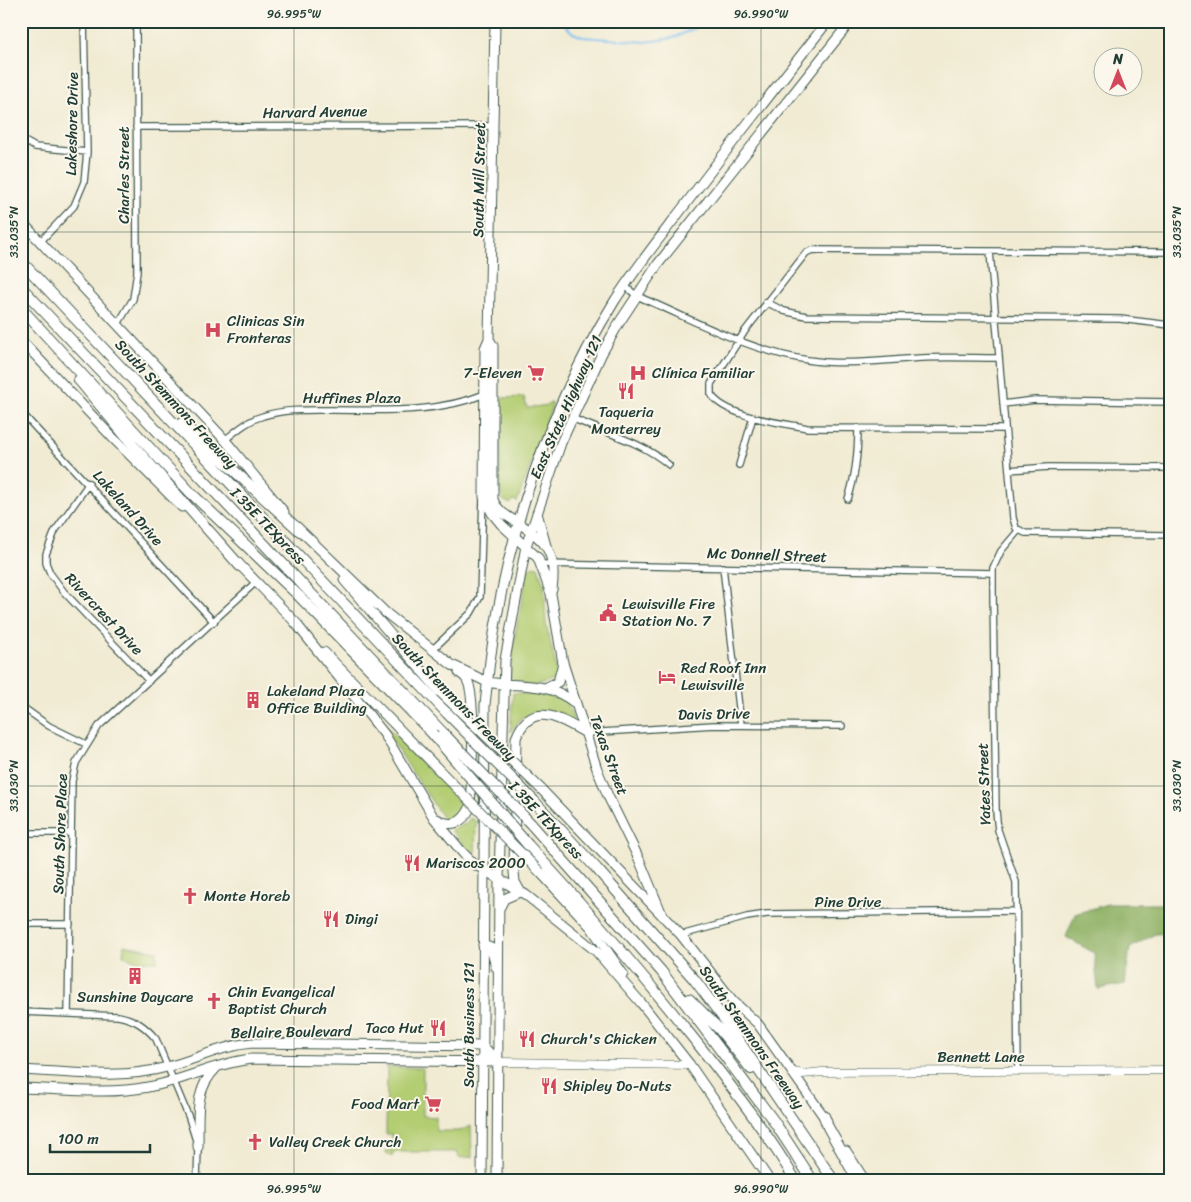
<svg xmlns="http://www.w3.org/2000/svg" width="1191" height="1202" viewBox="0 0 1191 1202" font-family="Sriracha,sans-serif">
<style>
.green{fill:#b3cd72;stroke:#698553}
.forest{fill:#8eb064;stroke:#56764c}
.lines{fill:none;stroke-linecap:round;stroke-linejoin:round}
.stream{stroke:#7dbff2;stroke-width:2}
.minor-casing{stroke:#3e574c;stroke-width:8}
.tertiary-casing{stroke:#3e574c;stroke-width:9}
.secondary-casing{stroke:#3e574c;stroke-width:11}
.primary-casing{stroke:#3e574c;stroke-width:11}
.motorway-casing{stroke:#3e574c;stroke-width:12}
.minor{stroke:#fff;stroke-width:5.5}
.tertiary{stroke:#fff;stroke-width:8}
.secondary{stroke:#fff;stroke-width:9}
.primary{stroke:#fff;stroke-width:9}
.motorway{stroke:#fff;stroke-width:10}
.secondary-bridge-casing{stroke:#3e574c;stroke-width:11;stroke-linecap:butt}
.motorway-bridge-casing{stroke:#3e574c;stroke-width:12;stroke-linecap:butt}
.secondary-bridge{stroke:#fff;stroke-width:9}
.motorway-bridge{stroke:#fff;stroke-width:10}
.ticks{fill:none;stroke:#1f3d34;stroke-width:1;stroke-opacity:0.45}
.labels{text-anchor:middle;stroke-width:4;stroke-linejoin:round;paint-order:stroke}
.street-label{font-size:15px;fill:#1f3d34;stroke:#fbf7ec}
.poi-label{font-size:15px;fill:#1f3d34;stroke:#fbf7ec;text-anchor:start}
.neatline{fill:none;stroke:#1f3d34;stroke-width:2}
.ticks-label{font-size:12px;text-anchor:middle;fill:#1f3d34}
</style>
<rect width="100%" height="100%" fill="#fbf7ec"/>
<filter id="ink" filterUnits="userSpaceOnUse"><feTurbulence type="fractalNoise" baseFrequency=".02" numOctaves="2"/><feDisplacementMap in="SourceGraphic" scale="10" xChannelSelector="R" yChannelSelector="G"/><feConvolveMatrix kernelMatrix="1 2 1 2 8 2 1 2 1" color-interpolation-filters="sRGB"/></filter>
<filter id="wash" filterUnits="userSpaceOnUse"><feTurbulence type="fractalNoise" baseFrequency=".0096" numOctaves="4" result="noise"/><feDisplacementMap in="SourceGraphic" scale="20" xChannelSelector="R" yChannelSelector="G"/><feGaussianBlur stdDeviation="1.12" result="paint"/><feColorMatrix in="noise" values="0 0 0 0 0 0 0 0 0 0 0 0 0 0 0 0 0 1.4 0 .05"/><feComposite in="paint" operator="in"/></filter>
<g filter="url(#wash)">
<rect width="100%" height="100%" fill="#f1ebd3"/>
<path class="green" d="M524,397L527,408L548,405L551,402L552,406L517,502L514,500L510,504L503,500L500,490V402L502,398Z
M534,566L538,567L544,585L546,624L558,675C549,687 519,690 510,676L513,646L528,569Z
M513,693L555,695L567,702L575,724L535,712L521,718L510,732Z
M376,716L465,807C461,819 456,821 444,820Z
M470,818L476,821L475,858L451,830L466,824Z
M124,945L157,951V961H137L123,955Z
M387,1067L423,1068V1116L436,1117V1131H460L471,1126L472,1157L459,1158L457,1152H393L392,1157L386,1153V1151L391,1150V1134H386V1131Z"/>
<path class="forest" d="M1107,904H1170V933L1155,934L1130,948L1125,984L1098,989L1094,953L1066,937L1075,914Z"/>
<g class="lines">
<path class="stream" d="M561,21L573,33L583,37L646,42L673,38L711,21"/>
</g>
</g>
<g filter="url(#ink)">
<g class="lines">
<g class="minor-casing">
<path id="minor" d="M50,21H274
M136,127L494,126
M21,139L35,147L87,152
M40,242L74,206L84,182L87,152L84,21
M990,252L1013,518L1016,528L1025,533L1170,535
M625,286L637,296C692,319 748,351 808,360C845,366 885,360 922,358C948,357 973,358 999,358
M766,302L784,311L806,316L1120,319L1170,325
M118,324L133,299L137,272L136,21
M1003,404L1035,400L1170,402
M21,412L214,622
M572,418C605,433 641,441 669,465
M1005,429L807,428C783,423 724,417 711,394V384L745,331L806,253L812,250L1170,252
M225,440C236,431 248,420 263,416C285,409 308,410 331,410C383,410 435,414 485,394
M739,465L753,417
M1009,470L1048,467L1170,468
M89,483L55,531L46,554V563L50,573L64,592L149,681
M848,499C856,475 858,453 858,428
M1018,531L1001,551L993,568V594L996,811L998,830L1016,882L1018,1071
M541,564L993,573
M723,567L741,725
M433,649L471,613L480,597L483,496
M21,706L49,726L86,744
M586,733L714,725L842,726
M21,833H71
M23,924H70
M681,935L747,917L767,914L1017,911
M21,1012L118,1016C135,1019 145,1026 156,1039L189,1118L198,1147L197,1181
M68,1014L72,781L76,763L99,726L256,582"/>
</g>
<g class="tertiary-casing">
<path id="tertiary" d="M498,1062L690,1065
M793,1072L803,1074L822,1072L1170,1070"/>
</g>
<g class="secondary-casing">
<path id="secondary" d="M495,21L489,339L485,348L484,497L492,513L501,524L538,558L551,594L563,663L597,769L608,796L639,859L663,917
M21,221L225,440L284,512
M489,339L493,346V500C498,511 505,515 515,521C547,540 557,553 552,590
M21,340L113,438L182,507
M296,526L386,613L452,665L487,682
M235,560L298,625
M344,580L440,692
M294,621L385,735L434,818L462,852L474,864L526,895L596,951L642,1004L690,1065L770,1181
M324,652L443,774
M541,789L681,935L733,1001L758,1024L827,1121
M437,819C451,828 463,823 470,808C471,786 477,696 467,680C466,677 462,675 459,672
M540,872L591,927L623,974
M520,891L515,882L514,872L516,738C531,699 560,719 586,733
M21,1070C68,1072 121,1080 167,1067C198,1059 220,1046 252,1043L483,1046L498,1062
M21,1088C62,1089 107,1095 148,1087C183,1081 216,1063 251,1059L498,1062
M198,1147C199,1117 193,1091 216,1068
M846,1151L865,1181"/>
</g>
<g class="primary-casing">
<path id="primary" d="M537,513L546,546
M487,682C521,688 546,680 575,703
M547,687L558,682L563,663
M500,907L504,899L520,892
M483,945L491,948L496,967
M482,1181L485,705C498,563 539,424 614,302C636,267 663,234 688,201C734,140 781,81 828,21
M497,1181L499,880L505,660L526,546L561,443L602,353L619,323L658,264L851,21"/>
</g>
<g class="motorway-casing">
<path id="motorway" d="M21,261L447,713
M21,287L443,733
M21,308L191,493L299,596L432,733
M79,380L133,445L240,566
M182,423L300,531
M534,801L597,869L694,979L724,1019L834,1181
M531,824L661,971L773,1120L813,1181
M528,845C584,906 637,968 689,1033C727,1080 765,1129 796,1181
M689,999L719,1029L751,1069
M824,1116L828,1127L858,1181"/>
</g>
<use href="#minor" class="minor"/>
<use href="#tertiary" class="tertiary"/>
<use href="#secondary" class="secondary"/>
<use href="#primary" class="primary"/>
<use href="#motorway" class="motorway"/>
<g class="secondary-bridge-casing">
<path id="secondary-bridge" d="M440,692L541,789
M443,774L540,872"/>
</g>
<g class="motorway-bridge-casing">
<path id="motorway-bridge" d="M447,713L534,801
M432,733L528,845
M443,733L531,824"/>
</g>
<use href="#secondary-bridge" class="secondary-bridge"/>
<use href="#motorway-bridge" class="motorway-bridge"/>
</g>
</g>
<path class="ticks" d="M294,21V1181M761,21V1181M21,232H1170M21,786H1170"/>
<defs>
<g id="hospital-bare" transform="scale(1.35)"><path d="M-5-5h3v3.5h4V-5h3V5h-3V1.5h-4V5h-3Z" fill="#d1495b" stroke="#fbf7ec" stroke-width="2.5" paint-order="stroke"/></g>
<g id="supermarket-bare" transform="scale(1.35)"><path d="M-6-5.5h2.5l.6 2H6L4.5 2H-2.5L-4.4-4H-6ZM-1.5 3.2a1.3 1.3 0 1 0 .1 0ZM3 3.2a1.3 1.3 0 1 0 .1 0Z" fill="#d1495b" stroke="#fbf7ec" stroke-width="2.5" paint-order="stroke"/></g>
<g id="restaurant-bare" transform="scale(1.35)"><path d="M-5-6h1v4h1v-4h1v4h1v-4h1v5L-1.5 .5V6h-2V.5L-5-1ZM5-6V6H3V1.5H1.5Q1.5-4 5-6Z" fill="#d1495b" stroke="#fbf7ec" stroke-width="2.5" paint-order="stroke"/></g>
<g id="civic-bare" transform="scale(1.35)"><path d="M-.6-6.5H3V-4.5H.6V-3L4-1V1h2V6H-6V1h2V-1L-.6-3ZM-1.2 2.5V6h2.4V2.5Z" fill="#d1495b" stroke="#fbf7ec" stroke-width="2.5" paint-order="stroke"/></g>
<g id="hotel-bare" transform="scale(1.35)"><path d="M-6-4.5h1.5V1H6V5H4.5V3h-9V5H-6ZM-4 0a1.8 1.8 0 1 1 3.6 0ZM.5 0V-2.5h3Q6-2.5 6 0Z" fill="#d1495b" stroke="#fbf7ec" stroke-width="2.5" paint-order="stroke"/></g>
<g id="building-bare" transform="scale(1.35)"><path d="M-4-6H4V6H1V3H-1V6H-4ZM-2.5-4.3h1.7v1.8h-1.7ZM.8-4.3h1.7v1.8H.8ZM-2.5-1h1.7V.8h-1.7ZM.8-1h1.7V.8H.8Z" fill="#d1495b" stroke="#fbf7ec" stroke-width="2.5" paint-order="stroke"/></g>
<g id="church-bare" transform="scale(1.35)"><path d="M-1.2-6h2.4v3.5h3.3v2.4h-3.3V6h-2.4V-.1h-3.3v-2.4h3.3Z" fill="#d1495b" stroke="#fbf7ec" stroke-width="2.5" paint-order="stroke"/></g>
</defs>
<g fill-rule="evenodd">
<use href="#hospital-bare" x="213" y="330"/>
<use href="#supermarket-bare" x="536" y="373"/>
<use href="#hospital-bare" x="638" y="373"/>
<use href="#restaurant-bare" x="626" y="391"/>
<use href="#civic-bare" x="608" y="613"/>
<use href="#hotel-bare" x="667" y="677"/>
<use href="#building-bare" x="253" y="700"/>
<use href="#restaurant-bare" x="412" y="863"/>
<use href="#church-bare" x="190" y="896"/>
<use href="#restaurant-bare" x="331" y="919"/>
<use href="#building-bare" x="135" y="976"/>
<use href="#church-bare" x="214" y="1001"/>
<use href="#restaurant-bare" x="438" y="1028"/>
<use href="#restaurant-bare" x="527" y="1039"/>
<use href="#restaurant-bare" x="549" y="1086"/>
<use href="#supermarket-bare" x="433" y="1104"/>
<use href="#church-bare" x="255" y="1142"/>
</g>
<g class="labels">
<g class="street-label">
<text transform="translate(315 112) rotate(-1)" y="5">Harvard Avenue</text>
<text transform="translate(72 124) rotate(-89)" y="5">Lakeshore Drive</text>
<text transform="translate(124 175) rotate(-90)" y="5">Charles Street</text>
<text transform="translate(479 180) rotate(-89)" y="5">South Mill Street</text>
<text x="352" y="403">Huffines Plaza</text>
<text transform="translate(176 404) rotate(47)" y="5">South Stemmons Freeway</text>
<text transform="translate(566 407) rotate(-66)" y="5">East State Highway 121</text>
<text transform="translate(128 508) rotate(48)" y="5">Lakeland Drive</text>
<text transform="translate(268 526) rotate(46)" y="5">I 35E TEXpress</text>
<text transform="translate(767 555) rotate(2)" y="5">Mc Donnell Street</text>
<text transform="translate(104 614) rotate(47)" y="5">Rivercrest Drive</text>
<text transform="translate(454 697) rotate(46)" y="5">South Stemmons Freeway</text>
<text transform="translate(714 714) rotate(-1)" y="5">Davis Drive</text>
<text transform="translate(609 755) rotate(70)" y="5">Texas Street</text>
<text transform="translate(984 784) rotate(-92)" y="5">Yates Street</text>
<text transform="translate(546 820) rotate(47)" y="5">I 35E TEXpress</text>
<text transform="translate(60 834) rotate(-88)" y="5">South Shore Place</text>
<text x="848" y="907">Pine Drive</text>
<text transform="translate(469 1025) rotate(-90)" y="5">South Business 121</text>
<text transform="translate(291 1032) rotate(-1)" y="5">Bellaire Boulevard</text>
<text transform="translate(752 1037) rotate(55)" y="5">South Stemmons Freeway</text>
<text x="981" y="1062">Bennett Lane</text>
</g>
<g class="poi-label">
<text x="227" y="326">Clinicas Sin<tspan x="227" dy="17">Fronteras</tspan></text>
<text x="522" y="378" text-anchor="end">7-Eleven</text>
<text x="652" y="378">Clínica Familiar</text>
<text x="626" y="417" text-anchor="middle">Taqueria<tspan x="626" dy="17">Monterrey</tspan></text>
<text x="622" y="609">Lewisville Fire<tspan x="622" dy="17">Station No. 7</tspan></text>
<text x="681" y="673">Red Roof Inn<tspan x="681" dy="17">Lewisville</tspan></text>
<text x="267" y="696">Lakeland Plaza<tspan x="267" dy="17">Office Building</tspan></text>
<text x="426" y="868">Mariscos 2000</text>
<text x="204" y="901">Monte Horeb</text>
<text x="345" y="924">Dingi</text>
<text x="228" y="997">Chin Evangelical<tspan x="228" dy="17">Baptist Church</tspan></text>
<text x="135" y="1002" text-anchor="middle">Sunshine Daycare</text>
<text x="424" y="1033" text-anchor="end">Taco Hut</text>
<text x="541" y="1044">Church's Chicken</text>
<text x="563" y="1091">Shipley Do-Nuts</text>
<text x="419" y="1109" text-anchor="end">Food Mart</text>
<text x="269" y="1147">Valley Creek Church</text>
</g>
</g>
<rect width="1191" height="1202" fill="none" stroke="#fbf7ec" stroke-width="55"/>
<g transform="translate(1118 72)"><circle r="24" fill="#fbf7ec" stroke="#a3ada2"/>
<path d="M0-4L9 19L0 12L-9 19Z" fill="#d1495b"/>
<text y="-8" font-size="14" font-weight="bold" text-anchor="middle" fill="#1f3d34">N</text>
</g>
<path d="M50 1144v8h100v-8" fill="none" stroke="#1f3d34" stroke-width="2.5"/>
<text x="58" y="1144" font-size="15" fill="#1f3d34" stroke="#fbf7ec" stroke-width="4" paint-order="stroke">100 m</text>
<rect x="28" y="28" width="1136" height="1146" class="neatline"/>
<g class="ticks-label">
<text x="294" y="18">96.995°W</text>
<text x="761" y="18">96.990°W</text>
<text transform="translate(14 232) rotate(-90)" y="4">33.035°N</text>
<text transform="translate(1177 232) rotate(-90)" y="4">33.035°N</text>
<text transform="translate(14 786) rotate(-90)" y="4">33.030°N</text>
<text transform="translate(1177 786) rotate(-90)" y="4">33.030°N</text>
<text x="294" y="1193">96.995°W</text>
<text x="761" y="1193">96.990°W</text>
</g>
</svg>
